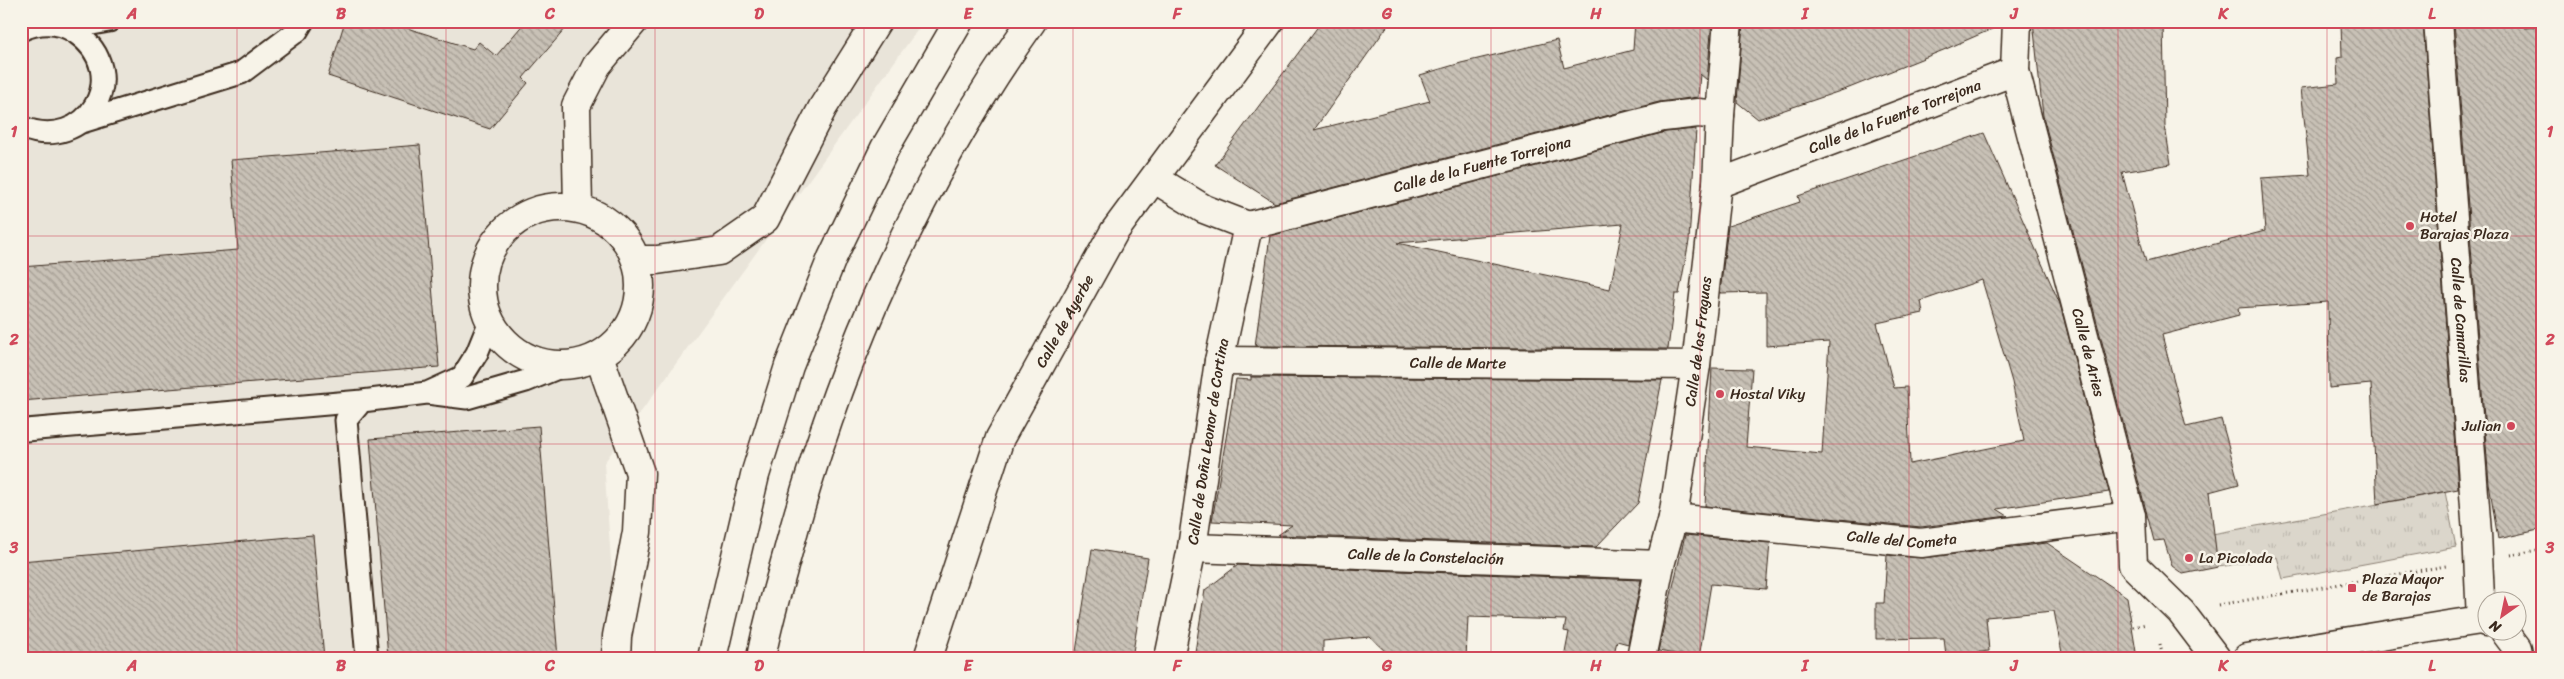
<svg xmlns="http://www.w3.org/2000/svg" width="2564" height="679" viewBox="0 0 2564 679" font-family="Sriracha,sans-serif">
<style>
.built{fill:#e9e4d9}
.grass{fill:url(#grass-tufts);stroke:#8b8074}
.building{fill:url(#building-back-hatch);stroke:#3b2a1e;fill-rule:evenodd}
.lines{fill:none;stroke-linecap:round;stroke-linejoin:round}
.lane-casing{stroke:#3b2a1e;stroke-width:25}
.street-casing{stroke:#3b2a1e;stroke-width:31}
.secondary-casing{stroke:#3b2a1e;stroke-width:31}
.highway-casing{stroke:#3b2a1e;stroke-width:31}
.path{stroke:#3b2a1e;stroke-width:3;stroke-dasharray:1 4;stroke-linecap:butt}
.lane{stroke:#f7f3e8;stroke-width:21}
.street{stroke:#f7f3e8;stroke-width:28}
.secondary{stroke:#f7f3e8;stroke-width:28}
.highway{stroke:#f7f3e8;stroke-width:28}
.grid{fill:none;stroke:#d1495b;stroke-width:1;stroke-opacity:0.55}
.poi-dot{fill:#d1495b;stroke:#f7f3e8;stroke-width:2}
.labels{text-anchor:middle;stroke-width:5;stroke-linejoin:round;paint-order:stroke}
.street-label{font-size:15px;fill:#3b2a1e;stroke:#f7f3e8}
.poi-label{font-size:15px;fill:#3b2a1e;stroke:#f7f3e8;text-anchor:start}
.neatline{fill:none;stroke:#d1495b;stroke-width:2}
.grid-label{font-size:16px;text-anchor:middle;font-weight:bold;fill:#d1495b}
</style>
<defs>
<pattern id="grass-tufts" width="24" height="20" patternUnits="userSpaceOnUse" patternTransform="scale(1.25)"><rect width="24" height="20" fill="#dbd6cb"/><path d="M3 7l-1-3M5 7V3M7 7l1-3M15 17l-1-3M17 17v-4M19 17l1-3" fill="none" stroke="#bdb8ae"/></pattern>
<pattern id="building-back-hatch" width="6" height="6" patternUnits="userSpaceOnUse" patternTransform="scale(1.25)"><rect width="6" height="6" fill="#c8c1b6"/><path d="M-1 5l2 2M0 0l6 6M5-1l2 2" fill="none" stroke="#a49d93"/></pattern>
</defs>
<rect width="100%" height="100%" fill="#f7f3e8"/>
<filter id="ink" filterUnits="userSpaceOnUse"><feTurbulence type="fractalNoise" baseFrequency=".02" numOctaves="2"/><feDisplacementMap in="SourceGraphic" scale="10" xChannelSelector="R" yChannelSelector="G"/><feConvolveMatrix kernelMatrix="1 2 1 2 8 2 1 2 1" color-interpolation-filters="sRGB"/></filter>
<g filter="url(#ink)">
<path class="built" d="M21,21H924L604,463L618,658H21Z"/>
<path class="grass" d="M2445,492L2456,547L2283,579L2277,557L2219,567L2212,534Z"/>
<path class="building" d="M345,21H385L473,49L479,42L496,56L526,21H572L523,78L528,83L490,129L328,76Z
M1322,21H1391L1314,130L1430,101L1420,75L1461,63L1557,40L1564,68L1633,50L1635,21H1712L1707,80L1700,74L1698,97L1659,102L1275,203L1215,165Z
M1743,21H2001V25L1946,49L1849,88L1758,119L1737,102Z
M2033,21H2163L2165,126L2171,164L2122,172L2146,262L2265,231L2261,178L2310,175L2301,88L2338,84L2337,58L2342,57L2341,23L2423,21L2458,489L2377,504L2371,384L2329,388L2328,302L2238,308L2239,315L2162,335L2186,427L2221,419L2239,484L2209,492L2218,567L2183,574L2172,566L2164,540L2154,541L2043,116Z
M2454,21H2526L2524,28L2543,27V193H2535L2543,322V529L2498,539L2489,484Z
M1696,129L1689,241L1679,294H1675L1668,349L1255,346L1270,236L1666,132ZM1623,224L1610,289L1397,243Z
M1984,133L2060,304L2109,492L1997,509L2008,516L1921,527L1705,506L1712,368L1752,369L1746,447L1822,454L1829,342L1766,346V292L1720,293L1728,226L1800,202L1798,196ZM1982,280L2012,382L2024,441L1910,464L1907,387L1894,388L1877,323L1923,313L1921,301Z
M420,145L439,367L21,401V267L238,250L231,160Z
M1251,377L1662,380L1638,503L1596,547L1278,535L1292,525L1212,521L1236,379L1251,380Z
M539,426L558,658H388L370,439Z
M313,535L324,658H21V561Z
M1685,535L1770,543L1766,589L1711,584L1699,658L1658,651Z
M2047,543L2127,597L2137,658H2063L2054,611L1986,617L1989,651L1946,656L1944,638L1876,639V603H1884L1887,555L1923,558Z
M1092,549L1148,558L1132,658H1075Z
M1238,565L1641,580L1628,644L1617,641L1613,658H1564L1569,632L1564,631L1566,620L1468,617L1466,658L1390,656L1370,637L1323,641V655L1194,658L1205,590Z"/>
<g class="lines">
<g class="lane-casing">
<path id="lane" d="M70,28L109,21
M21,30C39,22 59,21 76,33C134,73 87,155 21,127
M82,122L241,73L297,31L303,21
M427,393L462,377L477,353L490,321
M26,430L362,401
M367,658L346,420L362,401L427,393L467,398L526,381L565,365"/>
</g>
<g class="street-casing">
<g id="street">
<path id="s1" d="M2017,21L2015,71L2131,516L2133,565L2181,612L2216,658"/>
<path id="s2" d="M2438,21L2477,533L2481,620"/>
<path d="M1155,179L1204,209L1248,226"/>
<path id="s3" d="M1717,184L2015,71"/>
<path id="s4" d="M1248,226L1663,117L1698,113L1720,115"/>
<path id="s5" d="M1219,361L1696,365"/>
<path id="s6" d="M1673,518L1921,543L2131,516"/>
<path id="s7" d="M1192,548L1660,565"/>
<path id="s8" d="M928,658L1000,438L1114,232L1270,21"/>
<path id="s9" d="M1169,658L1192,548L1219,361L1248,226"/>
<path id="s10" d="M1641,658L1660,565L1673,518L1696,365L1717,184L1720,115L1728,21"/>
</g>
</g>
<g class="secondary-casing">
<path id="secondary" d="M482 286a79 79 0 1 1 158 0a79 79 0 1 1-158 0Z
M578,208L576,106L597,65L634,21
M599,356L640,473L637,532L617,636L616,658
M2505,632L2517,648L2519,658
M2247,658L2448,625L2481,620L2486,622"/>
</g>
<g class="highway-casing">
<path id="highway" d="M637,260H657L719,251L765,219L823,107L877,21
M712,658L755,475L789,366L832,258L885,148L959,21
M761,658C768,619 780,582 790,544C840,359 920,178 1032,21"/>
</g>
<path class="path" d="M2511,555L2543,549
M2218,605L2446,566
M2133,627L2146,624
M2160,644L2163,658"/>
<use href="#lane" class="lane"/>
<use href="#street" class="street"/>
<use href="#secondary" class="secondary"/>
<use href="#highway" class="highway"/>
</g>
</g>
<path class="grid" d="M237,21V658M446,21V658M655,21V658M864,21V658M1073,21V658M1282,21V658M1491,21V658M1700,21V658M1909,21V658M2118,21V658M2327,21V658M21,236H2543M21,444H2543"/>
<g class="poi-dot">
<circle cx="2410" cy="226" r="5"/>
<circle cx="1720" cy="394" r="5"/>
<circle cx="2511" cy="426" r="5"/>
<circle cx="2189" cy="558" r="5"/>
<rect x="2347" y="583" width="10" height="10" rx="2.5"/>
</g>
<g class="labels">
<g class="street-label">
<text dy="5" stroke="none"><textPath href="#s3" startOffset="190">Calle de la Fuente Torrejona</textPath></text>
<text dy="5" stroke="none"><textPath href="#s4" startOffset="242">Calle de la Fuente Torrejona</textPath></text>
<text dy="5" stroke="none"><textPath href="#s2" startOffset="300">Calle de Camarillas</textPath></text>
<text dy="5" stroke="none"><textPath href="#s8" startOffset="365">Calle de Ayerbe</textPath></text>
<text dy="5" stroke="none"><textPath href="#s10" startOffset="322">Calle de las Fraguas</textPath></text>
<text dy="5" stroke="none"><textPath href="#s1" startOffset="341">Calle de Aries</textPath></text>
<text dy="5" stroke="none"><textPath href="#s5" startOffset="239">Calle de Marte</textPath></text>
<text dy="5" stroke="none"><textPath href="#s9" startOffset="220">Calle de Doña Leonor de Cortina</textPath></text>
<text dy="5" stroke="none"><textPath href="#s6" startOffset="230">Calle del Cometa</textPath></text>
<text dy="5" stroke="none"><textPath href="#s7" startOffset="234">Calle de la Constelación</textPath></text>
</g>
<g class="poi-label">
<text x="2420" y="222">Hotel<tspan x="2420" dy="17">Barajas Plaza</tspan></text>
<text x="1730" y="399">Hostal Viky</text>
<text x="2501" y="431" text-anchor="end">Julian</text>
<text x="2199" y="563">La Picolada</text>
<text x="2362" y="584">Plaza Mayor<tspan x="2362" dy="17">de Barajas</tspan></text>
</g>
</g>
<rect width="2564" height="679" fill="none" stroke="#f7f3e8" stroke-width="55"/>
<g transform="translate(2502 616) rotate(213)"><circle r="24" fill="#f7f3e8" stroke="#aca397"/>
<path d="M0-4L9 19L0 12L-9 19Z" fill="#d1495b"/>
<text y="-8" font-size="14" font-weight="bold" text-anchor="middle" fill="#3b2a1e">N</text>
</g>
<rect x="28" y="28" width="2508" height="624" class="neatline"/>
<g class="grid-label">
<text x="132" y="19">A</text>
<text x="341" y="19">B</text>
<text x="550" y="19">C</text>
<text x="759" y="19">D</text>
<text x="968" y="19">E</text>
<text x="1177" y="19">F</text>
<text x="1387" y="19">G</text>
<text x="1596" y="19">H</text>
<text x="1805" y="19">I</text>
<text x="2014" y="19">J</text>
<text x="2223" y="19">K</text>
<text x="2432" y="19">L</text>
<text x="14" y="137">1</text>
<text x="2550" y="137">1</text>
<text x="14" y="345">2</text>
<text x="2550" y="345">2</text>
<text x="14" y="553">3</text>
<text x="2550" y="553">3</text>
<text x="132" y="671">A</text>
<text x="341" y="671">B</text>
<text x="550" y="671">C</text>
<text x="759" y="671">D</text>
<text x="968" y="671">E</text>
<text x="1177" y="671">F</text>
<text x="1387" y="671">G</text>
<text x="1596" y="671">H</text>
<text x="1805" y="671">I</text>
<text x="2014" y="671">J</text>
<text x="2223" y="671">K</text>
<text x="2432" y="671">L</text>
</g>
</svg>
